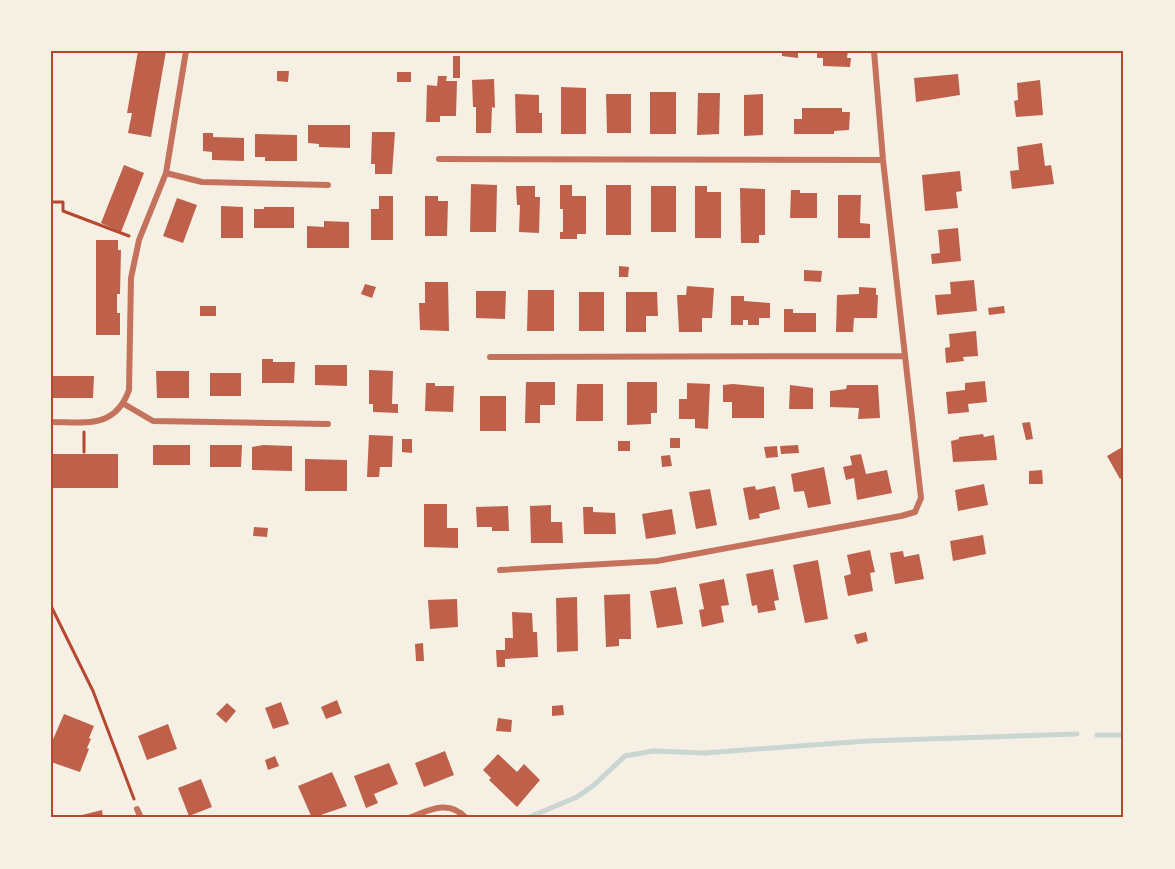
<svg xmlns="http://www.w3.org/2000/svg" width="1175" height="869" viewBox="0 0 1175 869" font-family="'Varela Round',sans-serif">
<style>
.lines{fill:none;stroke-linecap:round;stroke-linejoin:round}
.stream{stroke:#c9d6d2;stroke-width:5}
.building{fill:#bf614a}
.path{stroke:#b5482f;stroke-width:3}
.minor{stroke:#c5725c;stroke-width:6}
.neatline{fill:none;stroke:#b5482f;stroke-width:2}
</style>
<rect width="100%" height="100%" fill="#f6efe4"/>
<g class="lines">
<path class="stream" d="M1097,735H1124
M527,818L577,797L594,785L625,756L653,751L704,753L867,741L1077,734"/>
</g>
<path class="building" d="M138,51H166L151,137L128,133L132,113H127Z
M782,51H798V58L782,56Z
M817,51H848L847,58H851L850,67L823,66V58H817Z
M453,56H460V78H453Z
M277,71H289L288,82L277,81Z
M397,72H411V82H397Z
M958,74L960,95L916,102L914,78Z
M438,76H447L446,81H457L456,116H440V122H426L427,85L437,86Z
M494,79L495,108L492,107L491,133H476V107H473L472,80Z
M1040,80L1043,115L1016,117L1014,101L1018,100L1017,83Z
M561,87L586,88V134H561Z
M650,92H676V134H650Z
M698,93H720L719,134L697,135Z
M515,94L539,95V113H542V133H516Z
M606,94H631V133H607Z
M763,94V135L744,136V95Z
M802,108H842V112H850L849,130L834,131V134H794V119H802Z
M308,125H350V148L319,147V144L308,143Z
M372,132H395L392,174H375V164H371Z
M203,133H213V137L244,138V161L212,160V152L203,151Z
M255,134L297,135V161H265V157H255Z
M1042,143L1045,166L1051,165L1054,184L1012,189L1010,171L1019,170L1017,147Z
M124,165L144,173L121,232L101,223Z
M960,171L962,191L956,192L958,208L925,211L922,175Z
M471,184L497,185L496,232H470Z
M560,185H572V196H586V234H577V239H560V232H563V209H560Z
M606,185H631V235H606Z
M516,186H535V197H540L539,233L519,232L520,205H517Z
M651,186H676V232H651Z
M695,186H707V192H721V238H695Z
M740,188L765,189V235H759V243H741Z
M791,190H800V193H817V218H790Z
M838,195H861L860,223L870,224V238H838Z
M379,196H393V240H371V209H379Z
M425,196H438V201H448L447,236H425Z
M177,198L197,205L183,243L163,236Z
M221,206L243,207V238H221Z
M264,207H294V228H254V209H264Z
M324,221L349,222V248H307V226L324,227Z
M958,228L961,261L932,264L931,254L940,253L938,230Z
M96,240H118V250H121L120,294H117V313H120V335H96Z
M619,266L629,267L628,277H619Z
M804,270L822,271L821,282L804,281Z
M974,280L977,311L937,315L935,295L951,294L950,282Z
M425,282H448L449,331L420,330L419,303H425Z
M365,284L376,287L372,298L361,294Z
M687,286L714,288L712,318H702V332H679L677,295H686Z
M859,287L876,288V295H878L877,318H854L853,332H836L837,295L859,294Z
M528,290H554V331H527Z
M476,291H506L505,319L476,318Z
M579,292H604V331H579Z
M626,292H657L658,316H646V332H626Z
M731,296H744V301L770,303V318H759V325H748V320H743V325H731Z
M200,306H216V316H200Z
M1004,306L1005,313L989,315L988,308Z
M784,309H793V313H816V332H784Z
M976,331L978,356L963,357L964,361L946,363L945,348L950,347L949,334Z
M262,359H273V362H295L294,383H262Z
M315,365H347V386L315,385Z
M369,370L393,371L392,404H398V413L373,412V404H369Z
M156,371H189V398H157Z
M210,373H241V396H210Z
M51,376H94L93,398H51Z
M985,381L987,402L968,404L969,412L948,414L946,392L965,390V383Z
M526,382H555V405H540V423H525Z
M627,382H657V413H651V424L627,425Z
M426,383H435V386H454L453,412L425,411Z
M687,383L710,384L708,429L695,428V419H679V399H687Z
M577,384H603V421H576Z
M733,384L764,387V418H732V402H723V385Z
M790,385L813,388V409H789Z
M847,385H878L880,418L858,419L859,408L830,407V391L846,389Z
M480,396H506V431H480Z
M1030,422L1033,439L1026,440L1022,423Z
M983,434L984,437L994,435L997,460L953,462L951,441L959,439V437Z
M369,435L393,436L392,467H380L379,477H367Z
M670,438H680V448H670Z
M402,439H412V453L402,452Z
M618,441H630V451H618Z
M153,445H190V465H153Z
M210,445H242L241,467H210Z
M263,445L292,446V471L252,470V447Z
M798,445L799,453L781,454L780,446Z
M777,446L778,457L766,458L764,447Z
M1124,446V477L1120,479L1107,456Z
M51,454H118V488H51Z
M861,454L866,474L887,470L892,493L857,500L854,478L846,480L843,467L852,465L850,456Z
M670,455L672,466L662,467L661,456Z
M305,459L347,460V491H305Z
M824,467L831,504L808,508L804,491L794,492L791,474Z
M1042,470L1043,484H1029V471Z
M984,484L988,505L958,511L955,490Z
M755,486L756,490L775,486L780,509L759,514L760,518L749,520L743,488Z
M710,489L717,525L696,529L689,492Z
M424,504H447V528H458V548L424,547Z
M551,505V522H562L563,543H531L530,506Z
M508,506L509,531H492V527H477L476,507Z
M583,507H593V512L615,513L616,534H584Z
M672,509L676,534L646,539L642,514Z
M254,527L268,528L267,537L253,536Z
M983,535L986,554L953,561L950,541Z
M870,550L875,572L870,573L873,591L848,596L844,576L851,574L847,555Z
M903,551L904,557L919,554L924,579L895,584L890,553Z
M818,560L828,619L805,623L793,565Z
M773,569L779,600L774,601L776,610L758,613L757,605L752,606L746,574Z
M724,579L729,605L721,606L724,622L702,627L699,610L704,609L699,584Z
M676,587L683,624L657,628L650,591Z
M630,594L631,639H619V646L606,647L604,595Z
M577,597L578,651L557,652L556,598Z
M457,599L458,627L430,629L428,600Z
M512,612L532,613L533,632H537L538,657L505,659V667H497L496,650H505V638H513Z
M866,632L868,641L857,644L854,635Z
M423,643L424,661H416L415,644Z
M337,700L342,713L326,719L321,707Z
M281,702L289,724L273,729L265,708Z
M227,703L236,711L226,723L216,714Z
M563,705L564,715L552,716V706Z
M64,714L94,726L89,738L91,739L87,748L89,749L80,772L51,762V744Z
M498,718L512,720L511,732L496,731Z
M168,724L177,749L147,760L138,736Z
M445,751L454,775L424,787L415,763Z
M498,754L517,772L524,764L540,780L517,807L489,780L491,778L483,770Z
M275,756L279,766L268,770L265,760Z
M389,763L398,784L374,794L378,803L366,808L354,776Z
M332,772L347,806L312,818L298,786Z
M201,779L212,807L189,816L178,788Z
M102,810L103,818H74V817Z"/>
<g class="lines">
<path class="path" d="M51,202H63V211L129,236
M84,452V432
M51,606L93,691L134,799"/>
<path class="minor" d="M439,159L883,160
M166,173L202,182L328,185
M490,357L905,356
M124,404L153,421L328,424
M51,422C86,422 115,429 129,390L131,278L139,240L166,173L186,51
M500,570L657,561L901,516L915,512L921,498L883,160L874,51
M137,809L141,818
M409,818C429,810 449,799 466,818"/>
</g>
<rect width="1175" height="869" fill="none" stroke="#f6efe4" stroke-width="105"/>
<rect x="52" y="52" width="1070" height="764" class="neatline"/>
</svg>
